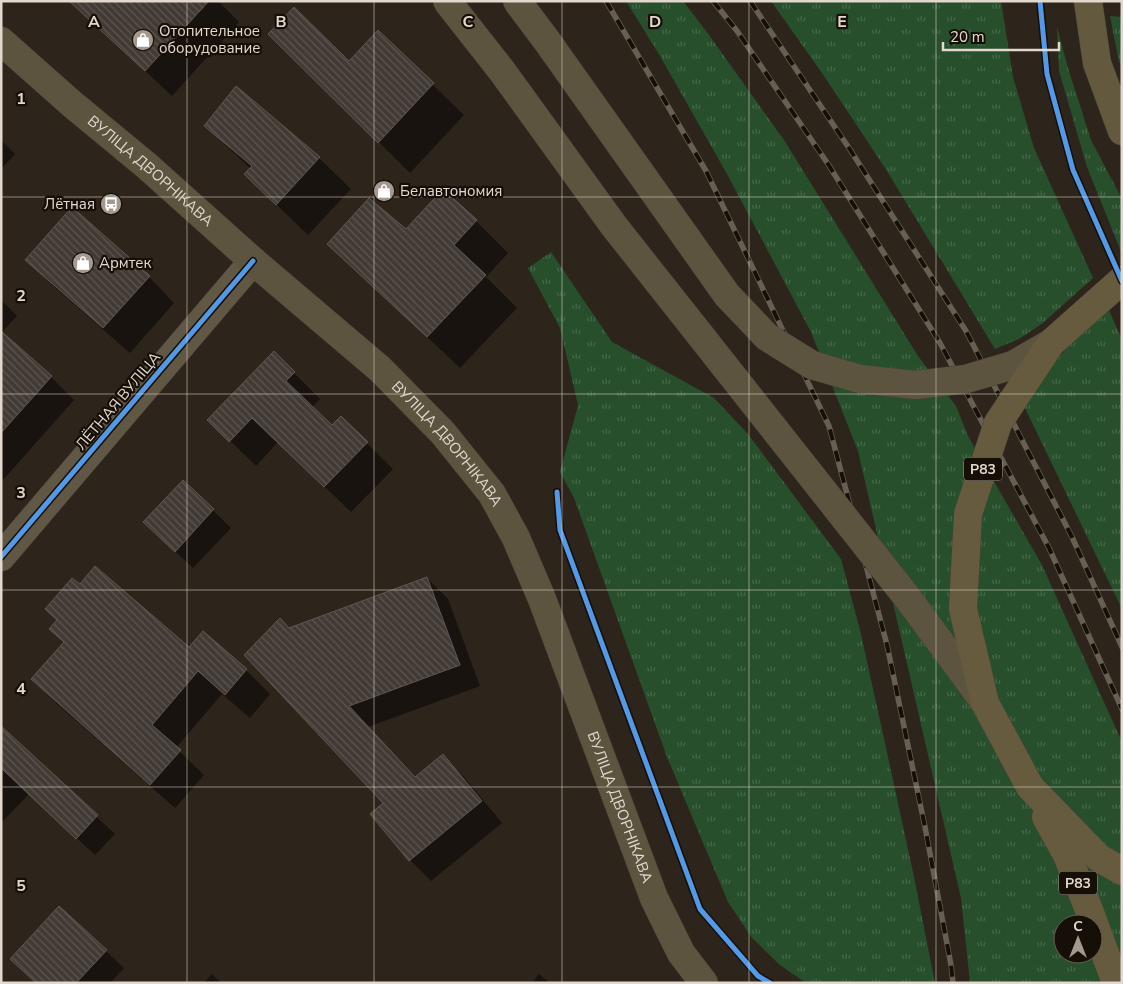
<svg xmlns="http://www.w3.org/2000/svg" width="1123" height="984" viewBox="0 0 1123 984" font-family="'Nunito Sans',sans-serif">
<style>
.grass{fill:url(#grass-tufts);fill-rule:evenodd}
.shadow{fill:#0007}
.building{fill:url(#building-back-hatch);stroke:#615751}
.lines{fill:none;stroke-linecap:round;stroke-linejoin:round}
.minor-casing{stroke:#484139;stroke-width:29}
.secondary-casing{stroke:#484139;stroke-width:29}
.primary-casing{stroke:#484139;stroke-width:29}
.trunk-casing{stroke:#484139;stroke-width:29}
.minor{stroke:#605845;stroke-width:28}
.secondary{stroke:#5c543e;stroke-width:28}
.primary{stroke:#63593f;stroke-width:28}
.trunk{stroke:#665b3e;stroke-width:28}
.rail-casing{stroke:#676052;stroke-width:5.5}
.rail{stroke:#160f08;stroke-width:4;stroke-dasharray:11;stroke-linecap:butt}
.secondary-bridge-casing{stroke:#484139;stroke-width:29;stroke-linecap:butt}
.trunk-bridge-casing{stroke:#484139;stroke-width:29;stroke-linecap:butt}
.secondary-bridge{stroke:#5c543e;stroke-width:28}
.trunk-bridge{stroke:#665b3e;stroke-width:28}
.cycleway-casing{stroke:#160f08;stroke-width:8}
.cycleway{stroke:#5399e6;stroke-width:5}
.grid{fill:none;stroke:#e3d8ce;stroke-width:1;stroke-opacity:0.55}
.labels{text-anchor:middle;stroke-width:4.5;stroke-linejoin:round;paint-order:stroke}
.shield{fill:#160f08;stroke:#a69c93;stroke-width:1}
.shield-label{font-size:14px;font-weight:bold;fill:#e3d8ce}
.poi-label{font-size:15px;fill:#e3d8ce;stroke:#160f08;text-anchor:start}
.street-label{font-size:15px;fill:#e3d8ce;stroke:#160f08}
.grid-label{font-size:16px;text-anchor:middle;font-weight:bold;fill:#e3d8ce;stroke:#160f08;stroke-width:4.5;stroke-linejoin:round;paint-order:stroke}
</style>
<defs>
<pattern id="grass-tufts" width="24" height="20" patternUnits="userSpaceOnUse" patternTransform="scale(1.25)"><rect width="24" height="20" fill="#274f2c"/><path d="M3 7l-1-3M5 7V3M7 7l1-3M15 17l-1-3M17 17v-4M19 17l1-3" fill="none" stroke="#466849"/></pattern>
<pattern id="building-back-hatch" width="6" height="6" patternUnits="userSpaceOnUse" patternTransform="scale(1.25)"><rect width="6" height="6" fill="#423a34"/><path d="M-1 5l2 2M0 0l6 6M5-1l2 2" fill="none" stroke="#5d5650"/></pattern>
</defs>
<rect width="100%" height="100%" fill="#2d241b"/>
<path class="grass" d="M626,1H683L709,35L784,140L918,356L956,406L968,436L1042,565L1122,742V983H970L961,898L858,451L811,332L727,174L660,56ZM1063,924H1093V954H1063Z
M771,1H1001L1013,77L1034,148L1093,278L1043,323L1019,339L995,349L887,171L824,76Z
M1110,16L1122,17V70L1118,57Z
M1057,27L1068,68L1091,140L1122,199V254L1087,167L1059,71Z
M551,252L612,342L714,398L748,434L841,559L860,630L885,743L914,877L935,983H806L780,965L752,938L728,902L667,757L574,498L560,472L578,405L560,328L528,268Z
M1108,308L1122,340V609L1024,406L1050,368L1078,334Z"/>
<path class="shadow" d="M88,1H218L239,22L172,96L80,10Z
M378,32L464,115L410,173L270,34L349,63Z
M237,88L319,158L351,189L308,235L245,174L251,169L205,126Z
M1,140L15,154L1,169Z
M476,221L508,253L486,277L517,308L460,368L329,244Z
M27,260L149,277L174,303L130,353L53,286Z
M1,300L17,316L1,333L51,377L74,400L3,480L1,478Z
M274,353L320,399L312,407L332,427L341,418L393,469L351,512L278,442L256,466L209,420Z
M183,481L231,528L193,568L163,540Z
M427,578L448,599L480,686L368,727L416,778L443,756L464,777L502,823L431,881L410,860L385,804L289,629Z
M51,629L189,649L203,633L246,670L270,694L250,718L222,694L176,748L204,775L175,808L56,703L32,679L65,643Z
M1,728L115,834L95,855L29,794L1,823Z
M106,951L124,968L110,983H36Z
M212,974L221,983H204Z
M539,974L550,983H532Z"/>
<path class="building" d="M69,1H209L145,71Z
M294,7L349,61L378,30L434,83L378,143L268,34Z
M236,86L320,157L276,205L244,174L252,166L204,126Z
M443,189L477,220L454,245L486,275L427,337L327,244L369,198L406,229Z
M72,207L150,276L103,328L25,260Z
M1,331L52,376L1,433Z
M274,351L295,372L286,381L332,425L341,416L368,442L324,487L252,418L229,442L207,420Z
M183,480L214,509L175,552L143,522Z
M95,566L189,647L203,631L247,669L225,695L198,671L152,725L181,750L150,785L31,679L64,642L49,629L57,620L45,609L72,578L80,584Z
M427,577L460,665L349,706L415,777L443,754L482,801L409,861L370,814L383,803L244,655L280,618L289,628Z
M1,726L98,815L76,839L1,768Z
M59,906L107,950L76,983H36L10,959Z"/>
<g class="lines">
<g class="minor-casing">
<path id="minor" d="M1,557L253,261"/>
</g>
<g class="secondary-casing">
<g id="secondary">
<path id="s1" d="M1,41L72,104L147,166L253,261L380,369L443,433L492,494L516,538L542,599L654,898L681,953L704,983"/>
</g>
</g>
<g class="primary-casing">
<path id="primary" d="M1088,1L1097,63L1122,131"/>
</g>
<g class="trunk-casing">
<path id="trunk" d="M985,703L1030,787L1099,858L1122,871
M1046,817L1067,855L1091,915L1116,983"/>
</g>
<use href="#minor" class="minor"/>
<use href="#secondary" class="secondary"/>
<use href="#primary" class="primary"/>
<use href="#trunk" class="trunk"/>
<g class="rail-casing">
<path id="rail" d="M606,1L706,171L829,426L887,645L925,827L951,965L953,983
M713,1L737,31L828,164L940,343L1049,548L1122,709
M750,1L849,148L966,331L1072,537L1122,647"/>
</g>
<use href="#rail" class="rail"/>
<g class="secondary-bridge-casing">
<path id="secondary-bridge" d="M447,1L502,71L614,226L907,597L985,703
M517,1L547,41L727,295L767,337L812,365L860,379L916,385L966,379L1013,365L1051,343"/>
</g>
<g class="trunk-bridge-casing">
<path id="trunk-bridge" d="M985,703L963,609L968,514L998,423L1051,343L1122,280"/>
</g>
<use href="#secondary-bridge" class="secondary-bridge"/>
<use href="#trunk-bridge" class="trunk-bridge"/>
<g class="cycleway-casing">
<path id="cycleway" d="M1040,1L1047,74L1073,170L1122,281
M557,492L560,530L700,909L758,976L770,983
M1,557L253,261"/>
</g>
<use href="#cycleway" class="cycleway"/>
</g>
<path class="grid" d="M187,1V983M374,1V983M562,1V983M749,1V983M936,1V983M1,197H1122M1,394H1122M1,590H1122M1,787H1122"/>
<defs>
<g id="shop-disc" transform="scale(1.125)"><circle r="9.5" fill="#a3998f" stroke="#160f08"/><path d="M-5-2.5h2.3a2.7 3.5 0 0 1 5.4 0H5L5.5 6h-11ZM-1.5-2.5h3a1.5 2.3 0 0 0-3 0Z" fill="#fff"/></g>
<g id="bus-disc" transform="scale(1.125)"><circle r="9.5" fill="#a3998f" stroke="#160f08"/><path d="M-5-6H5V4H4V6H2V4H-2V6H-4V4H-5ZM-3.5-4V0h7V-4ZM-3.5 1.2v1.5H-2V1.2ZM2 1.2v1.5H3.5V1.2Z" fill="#fff"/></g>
</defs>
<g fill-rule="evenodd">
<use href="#shop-disc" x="143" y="40"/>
<use href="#shop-disc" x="384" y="191"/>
<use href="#bus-disc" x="111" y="204"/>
<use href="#shop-disc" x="83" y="263"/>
</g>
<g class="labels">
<g class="shield">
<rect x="964" y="457.5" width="38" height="23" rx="4"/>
<rect x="1059" y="871.5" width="38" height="23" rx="4"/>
</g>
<g class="shield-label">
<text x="983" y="474">Р83</text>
<text x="1078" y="888">Р83</text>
</g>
<g class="poi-label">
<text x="159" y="36">Отопительное<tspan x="159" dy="17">оборудование</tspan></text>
<text x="400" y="196">Белавтономия</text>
<text x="95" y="209" text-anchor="end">Лётная</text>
<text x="99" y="268">Армтек</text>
</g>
<g class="street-label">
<text dy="5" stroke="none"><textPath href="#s1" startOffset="198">ВУЛІЦА ДВОРНІКАВА</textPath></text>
<text transform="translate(118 401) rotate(-50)" y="5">ЛЁТНАЯ ВУЛІЦА</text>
<text dy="5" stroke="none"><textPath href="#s1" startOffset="602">ВУЛІЦА ДВОРНІКАВА</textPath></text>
<text dy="5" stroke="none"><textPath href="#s1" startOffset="1008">ВУЛІЦА ДВОРНІКАВА</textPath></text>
</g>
</g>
<g class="grid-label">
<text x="94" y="27">A</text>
<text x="281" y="27">B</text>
<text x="468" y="27">C</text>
<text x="655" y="27">D</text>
<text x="842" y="27">E</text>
<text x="21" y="104">1</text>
<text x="21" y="301">2</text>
<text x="21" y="498">3</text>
<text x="21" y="694">4</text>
<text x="21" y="891">5</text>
</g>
<rect width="1123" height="984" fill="none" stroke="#e3d8ce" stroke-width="5"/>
<g transform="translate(1078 939)"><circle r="24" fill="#160f08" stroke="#685f57"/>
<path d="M0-4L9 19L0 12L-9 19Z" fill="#a3998f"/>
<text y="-8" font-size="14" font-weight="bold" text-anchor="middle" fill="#e3d8ce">С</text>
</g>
<path d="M943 42v8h116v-8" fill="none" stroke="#e3d8ce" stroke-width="2.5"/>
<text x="950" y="42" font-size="15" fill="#e3d8ce" stroke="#160f08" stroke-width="4" paint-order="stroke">20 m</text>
</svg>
